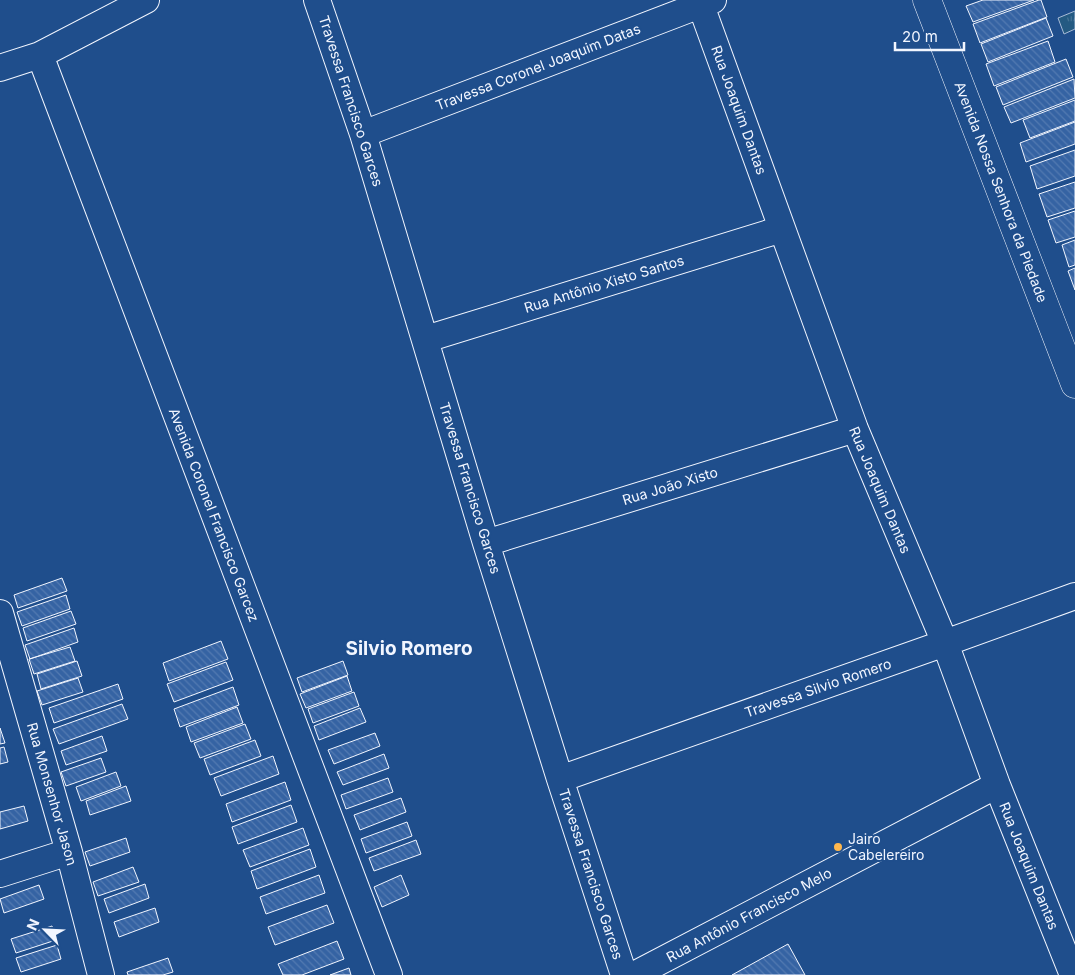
<svg xmlns="http://www.w3.org/2000/svg" width="1075" height="975" viewBox="0 0 1075 975" font-family="Inter,sans-serif">
<style>
.grass{fill:url(#grass-tufts);stroke:#a8bbd7}
.building{fill:url(#building-back-hatch);stroke:#f2f6ff}
.lines{fill:none;stroke-linecap:round;stroke-linejoin:round}
.minor-casing{stroke:#f2f6ff;stroke-width:28}
.major-casing{stroke:#f2f6ff;stroke-width:29}
.minor{stroke:#1f4e8c;stroke-width:26}
.major{stroke:#1f4e8c;stroke-width:28}
.poi-dot{fill:#ffb74d;stroke:#1f4e8c;stroke-width:2}
.labels{text-anchor:middle;stroke-width:4;stroke-linejoin:round;paint-order:stroke}
.street-label{font-size:14px;fill:#f2f6ff;stroke:#1f4e8c}
.poi-label{font-size:14px;fill:#f2f6ff;stroke:#1f4e8c;text-anchor:start}
.district-label{font-size:19px;font-weight:bold;fill:#f2f6ff;stroke:#1f4e8c}
</style>
<defs>
<pattern id="grass-tufts" width="24" height="20" patternUnits="userSpaceOnUse" patternTransform="scale(1.25)"><rect width="24" height="20" fill="#245a82"/><path d="M3 7l-1-3M5 7V3M7 7l1-3M15 17l-1-3M17 17v-4M19 17l1-3" fill="none" stroke="#447295"/></pattern>
<pattern id="building-back-hatch" width="6" height="6" patternUnits="userSpaceOnUse" patternTransform="scale(1.25)"><rect width="6" height="6" fill="#3563a3"/><path d="M-1 5l2 2M0 0l6 6M5-1l2 2" fill="none" stroke="#537ab1"/></pattern>
</defs>
<rect width="100%" height="100%" fill="#1f4e8c"/>
<path class="grass" d="M1075,11V29L1064,34L1058,18Z"/>
<path class="building" d="M983,0H1034L973,22L966,6Z
M1039,0H1041L1047,17L980,43L973,24Z
M1046,18L1053,36L988,62L981,44Z
M1048,41L1055,62L994,86L986,64Z
M1066,59L1073,77L1003,105L996,87Z
M1074,79L1075,98L1011,123L1004,107Z
M1075,100V121L1030,138L1023,120Z
M1075,122V144L1026,162L1020,143Z
M1075,150V176L1037,189L1030,166Z
M1075,182V208L1047,217L1039,194Z
M1075,211V237L1056,243L1048,220Z
M1075,240V265L1069,267L1062,245Z
M1075,268V290L1068,271Z
M62,578L67,591L18,608L14,595Z
M66,595L70,609L22,626L17,612Z
M71,611L76,624L27,641L23,628Z
M74,628L78,642L30,659L25,645Z
M221,641L228,659L169,681L163,663Z
M70,647L75,661L34,674L29,659Z
M77,661L82,676L41,689L37,674Z
M343,661L348,675L302,692L297,678Z
M226,662L233,680L174,702L167,684Z
M347,676L352,691L306,708L300,694Z
M78,678L83,692L42,705L37,691Z
M118,684L123,699L54,723L49,708Z
M233,687L239,705L180,727L174,709Z
M354,692L359,706L313,723L308,709Z
M122,704L128,719L59,744L53,729Z
M237,707L243,723L191,742L186,727Z
M360,708L366,722L319,740L314,726Z
M245,724L251,739L200,758L194,743Z
M0,728L5,743L0,744Z
M375,733L380,746L334,764L328,750Z
M102,736L107,751L66,765L61,751Z
M255,740L261,756L210,775L204,759Z
M4,747L8,762L0,764V748Z
M384,754L389,768L343,785L337,772Z
M273,756L279,774L221,796L214,778Z
M101,758L106,772L66,786L61,772Z
M116,772L121,786L81,801L76,787Z
M388,778L393,792L346,809L341,795Z
M285,782L291,800L232,822L226,804Z
M126,786L131,801L90,815L86,801Z
M401,798L406,812L360,830L354,815Z
M291,805L297,822L238,844L232,827Z
M24,806L28,821L0,829V812Z
M407,822L412,836L366,853L361,839Z
M303,828L309,845L250,867L243,850Z
M126,838L130,852L90,866L85,852Z
M416,840L421,854L374,871L369,858Z
M310,849L316,867L257,889L251,871Z
M133,867L139,882L98,896L93,882Z
M319,875L325,893L266,914L260,897Z
M401,875L409,895L382,907L374,887Z
M145,884L149,898L109,913L104,899Z
M39,885L44,899L4,913L0,899Z
M327,905L334,923L275,945L268,927Z
M155,908L159,922L119,937L114,922Z
M52,926L56,940L16,953L11,939Z
M337,941L344,959L302,975H283L278,964Z
M788,944L805,975H732Z
M57,945L61,959L21,972L16,958Z
M168,958L173,972L163,975H128L127,972Z
M349,968L351,975H330Z"/>
<g class="lines">
<g class="minor-casing">
<path id="minor" d="M317,0L363,134L486,543L560,779L624,975
M699,0L855,429L945,643L997,785L1073,975
M40,55L389,975
M0,68L40,55L146,0
M363,134L713,0
M426,339L782,229
M486,543L855,429
M0,613L69,852L101,975
M560,779L945,643L1075,596
M0,874L69,852
M634,975L997,785"/>
</g>
<g class="major-casing">
<path id="major" d="M927,0L1075,384"/>
</g>
<use href="#minor" class="minor"/>
<use href="#major" class="major"/>
</g>
<circle class="poi-dot" cx="838" cy="847" r="5"/>
<g class="labels">
<g class="street-label">
<text transform="translate(538 67) rotate(-21)" y="5">Travessa Coronel Joaquim Datas</text>
<text transform="translate(351 101) rotate(72)" y="5">Travessa Francisco Garces</text>
<text transform="translate(739 110) rotate(70)" y="5">Rua Joaquim Dantas</text>
<text transform="translate(1001 192) rotate(69)" y="5">Avenida Nossa Senhora da Piedade</text>
<text transform="translate(604 284) rotate(-17)" y="5">Rua Antônio Xisto Santos</text>
<text transform="translate(670 486) rotate(-17)" y="5">Rua João Xisto</text>
<text transform="translate(470 488) rotate(73)" y="5">Travessa Francisco Garces</text>
<text transform="translate(880 490) rotate(67)" y="5">Rua Joaquim Dantas</text>
<text transform="translate(214 515) rotate(69)" y="5">Avenida Coronel Francisco Garcez</text>
<text transform="translate(818 688) rotate(-19)" y="5">Travessa Silvio Romero</text>
<text transform="translate(52 794) rotate(74)" y="5">Rua Monsenhor Jason</text>
<text transform="translate(1029 866) rotate(68)" y="5">Rua Joaquim Dantas</text>
<text transform="translate(591 874) rotate(72)" y="5">Travessa Francisco Garces</text>
<text transform="translate(749 915) rotate(-28)" y="5">Rua Antônio Francisco Melo</text>
</g>
<g class="poi-label">
<text x="848" y="844">Jairo<tspan x="848" dy="16">Cabelereiro</tspan></text>
</g>
<g class="district-label">
<text x="409" y="655">Silvio Romero</text>
</g>
</g>
<g transform="translate(45 930) rotate(294)" stroke="#1f4e8c" stroke-width="4" paint-order="stroke">
<path d="M0-4L9 19L0 12L-9 19Z" fill="#f2f6ff"/>
<text y="-8" font-size="14" font-weight="bold" text-anchor="middle" fill="#f2f6ff">N</text>
</g>
<path d="M895 42v8h69v-8" fill="none" stroke="#f2f6ff" stroke-width="2.5"/>
<text x="902" y="42" font-size="15" fill="#f2f6ff" stroke="#1f4e8c" stroke-width="4" paint-order="stroke">20 m</text>
</svg>
